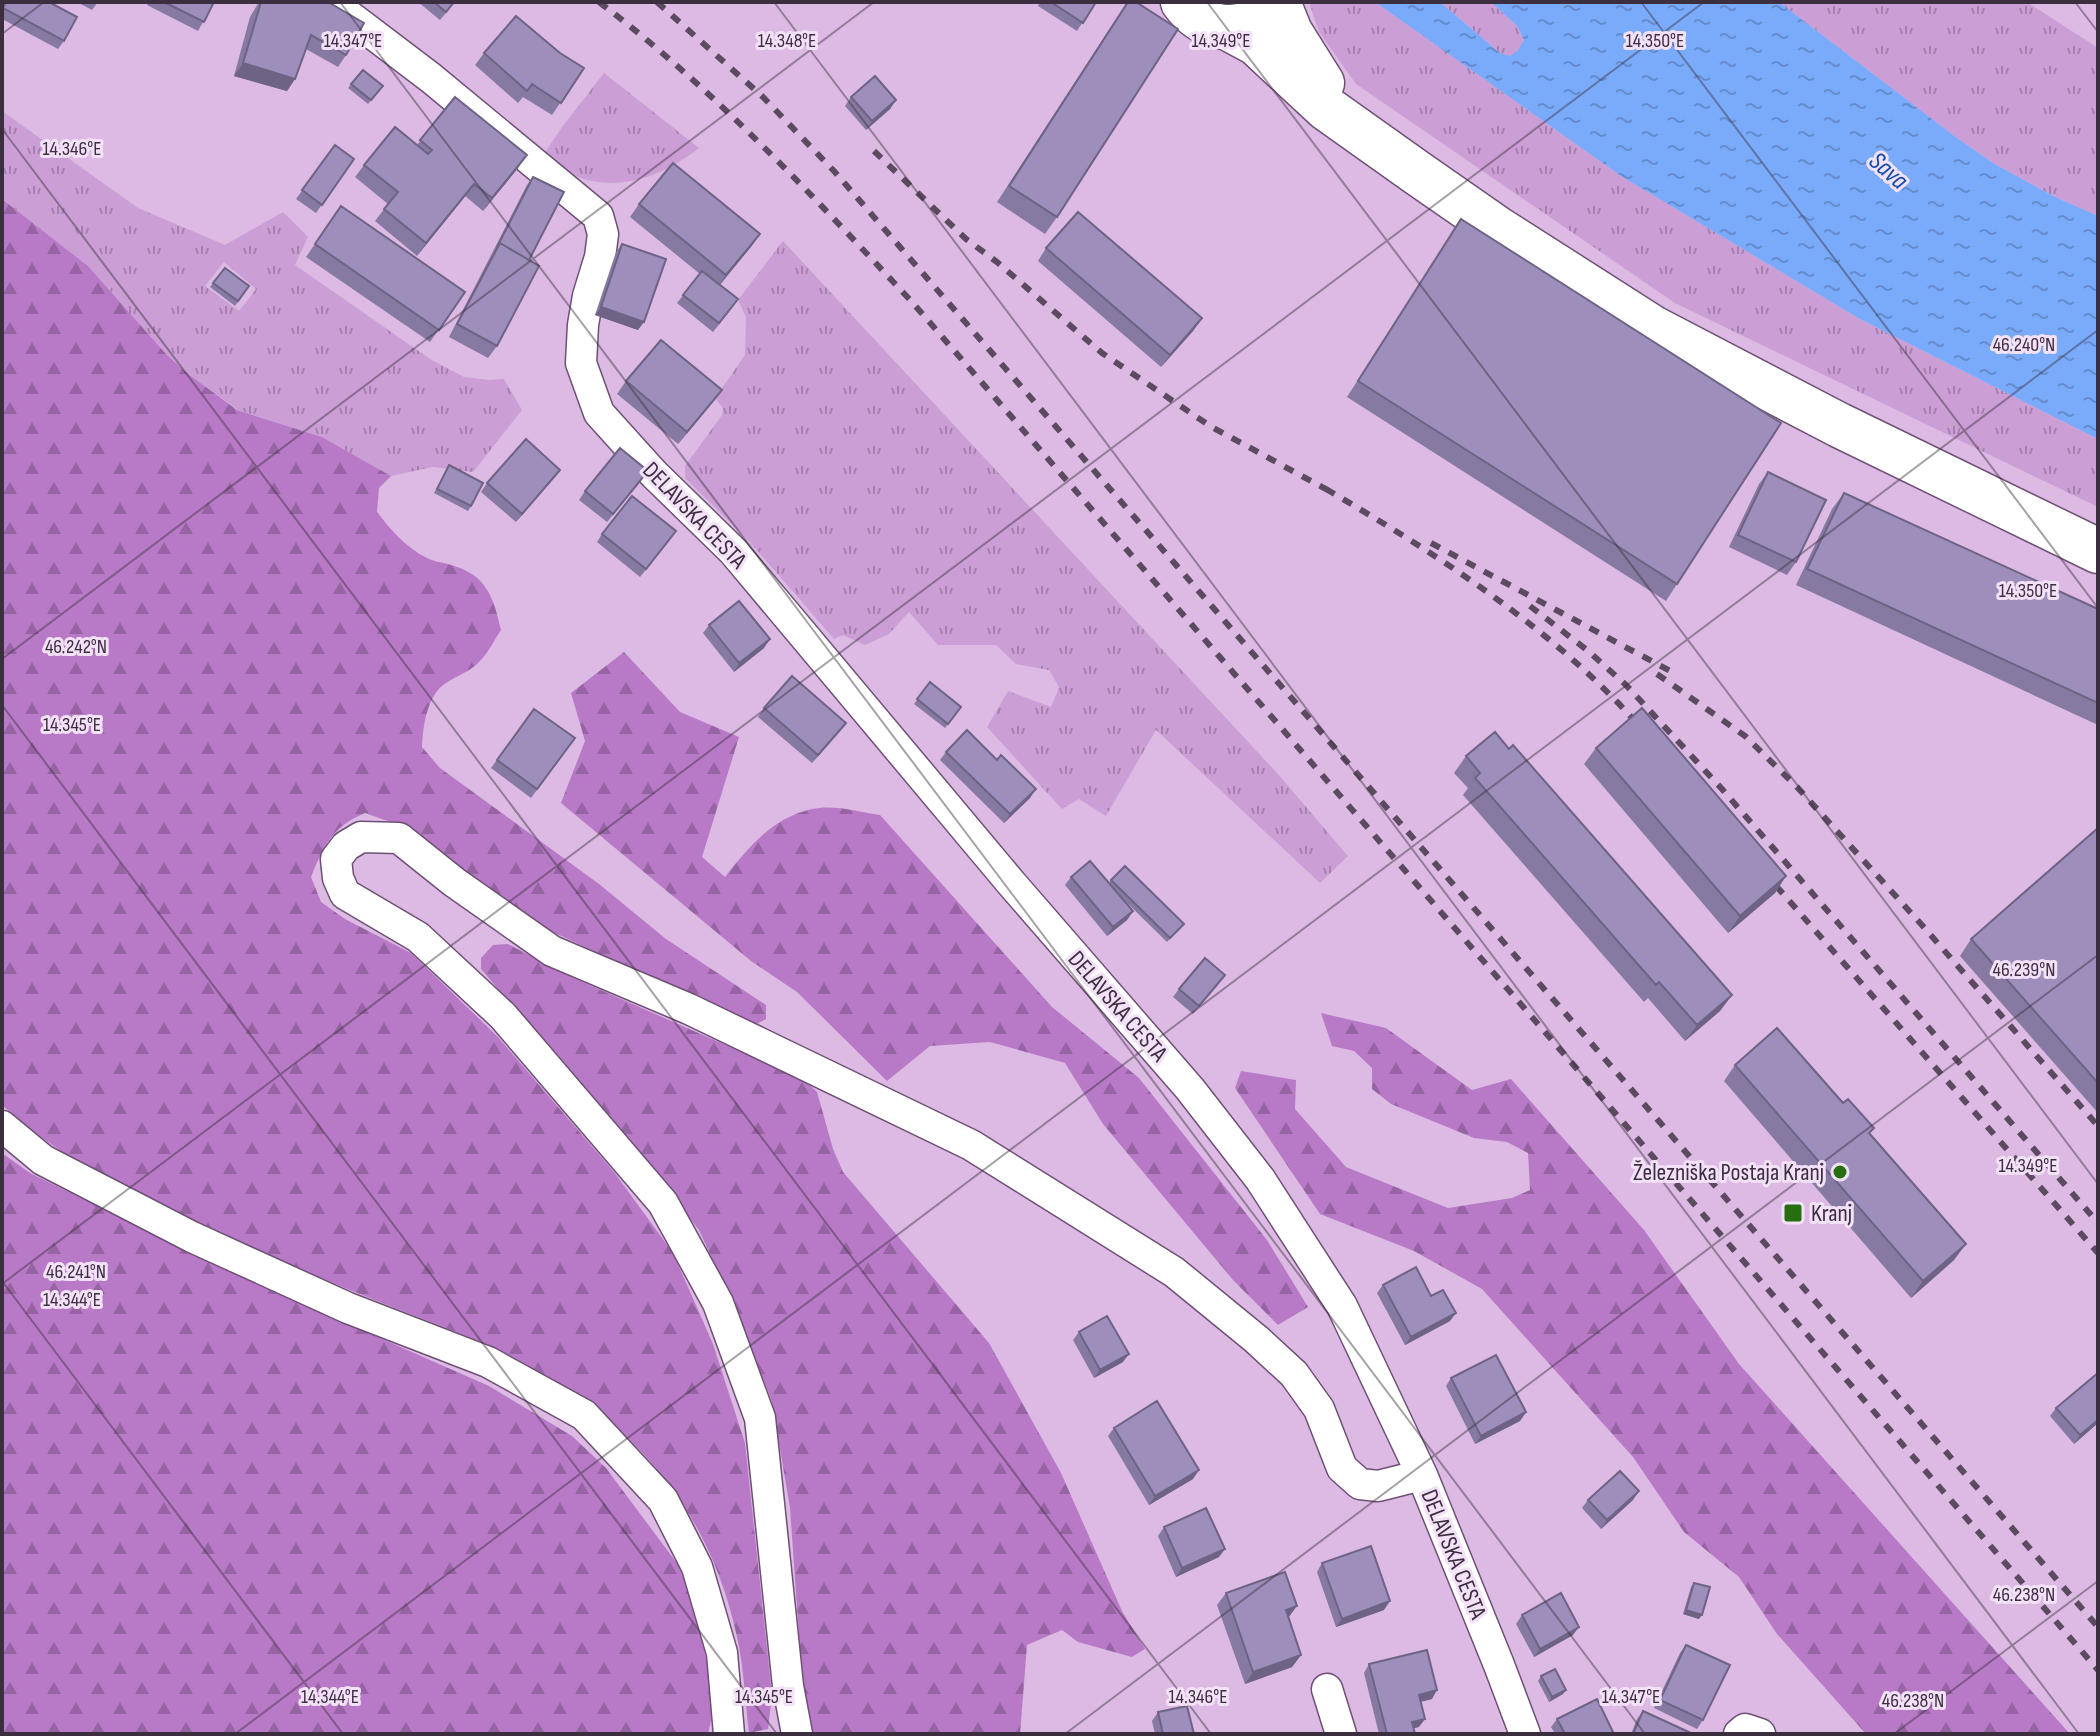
<svg xmlns="http://www.w3.org/2000/svg" width="2100" height="1736" viewBox="0 0 2100 1736" font-family="'Sofia Sans Condensed',sans-serif">
<style>
.grass{fill:url(#grass-tufts);fill-rule:evenodd}
.forest{fill:url(#forest-firs)}
.water{fill:url(#water-ripples)}
.lines{fill:none;stroke-linecap:round;stroke-linejoin:round}
.street-casing{stroke:#6e5075;stroke-width:33}
.primary-casing{stroke:#6e5075;stroke-width:47}
.street{stroke:#fff;stroke-width:30}
.primary{stroke:#fff;stroke-width:44}
.rail{stroke:#5b4a60;stroke-width:6;stroke-dasharray:10 10;stroke-linecap:butt}
.wall{fill:#877aa2}
.shaded-wall{fill:#6e6384}
.building{fill:#9d8ebc;stroke:#6e6384;stroke-width:2}
.ticks{fill:none;stroke:#3b2e3f;stroke-width:2;stroke-opacity:0.45}
.poi-dot{fill:#266f10;stroke:#f3e1f7;stroke-width:3}
.labels{text-anchor:middle;stroke-width:6;stroke-linejoin:round;paint-order:stroke}
.street-label{font-size:24px;fill:#3b2e3f;stroke:#f3e1f7}
.poi-label{font-size:24px;fill:#3b2e3f;stroke:#f3e1f7;text-anchor:end}
.water-label{font-size:26px;font-style:italic;fill:#124ca7;stroke:#f3e1f7}
.ticks-label{font-size:20px;text-anchor:middle;fill:#3b2e3f;stroke:#f3e1f7;stroke-width:6;stroke-linejoin:round;paint-order:stroke}
</style>
<defs>
<pattern id="grass-tufts" width="24" height="20" patternUnits="userSpaceOnUse" patternTransform="scale(2)"><rect width="24" height="20" fill="#cb9ed5"/><path d="M3 7l-1-3M5 7V3M7 7l1-3M15 17l-1-3M17 17v-4M19 17l1-3" fill="none" stroke="#a681ae"/></pattern>
<pattern id="forest-firs" width="22" height="20" patternUnits="userSpaceOnUse" patternTransform="scale(2)"><rect width="22" height="20" fill="#b87ac7"/><path d="M5 1l3.5 6h-7zM16 11l3.5 6h-7z" fill="#9764a3"/></pattern>
<pattern id="water-ripples" width="26" height="14" patternUnits="userSpaceOnUse" patternTransform="scale(2)"><rect width="26" height="14" fill="#7aabfb"/><path d="M2 4q2-2 4 0t4 0M15 11q2-2 4 0t4 0" fill="none" stroke="#658ccd"/></pattern>
</defs>
<rect width="100%" height="100%" fill="#dcbae4"/>
<path class="grass" d="M1309,2H1375L1621,176L1858,318L2098,439V507L1675,303L1356,84L1319,32Z
M1440,2H1491L1517,26L1524,41L1518,50L1510,56L1500,53Z
M1779,2H2027L2098,48V216L2055,197L1993,163L1957,138Z
M604,73L699,148C666,174 623,192 581,178C568,174 555,162 544,154L562,127Z
M2,111L138,208L225,245L283,212L308,237L295,265L430,359L464,377L489,380L504,379L522,410L473,472L433,467L391,476L322,437L238,410L187,373L166,354L88,266L2,199ZM224,262L256,289L239,311L205,286Z
M783,241L1277,773L1348,856L1320,883L1156,730L1106,816L1079,799L1062,809L987,727L1008,691L1051,707L1059,687L1049,670L1016,664L996,645H938L909,612L889,634L865,645L843,635L834,639L748,540L685,478V466L722,415L723,408L715,398L745,355L746,317L738,300Z"/>
<path class="forest" d="M2,199L88,266L166,354L187,373L237,410L322,437L391,476L379,488L377,512C392,531 405,547 427,558C434,562 443,562 451,565C487,575 493,597 501,630C494,640 488,654 479,662C469,672 458,675 446,683C427,695 423,726 422,747L440,768L599,884L666,939L766,1005V1019L755,1025L533,923L399,825L365,813C332,827 324,845 311,877L321,902L345,919L411,953L497,1036L614,1172L673,1253L713,1344L745,1443L772,1695L768,1729L749,1733C745,1701 744,1668 737,1637C706,1493 615,1405 487,1344C390,1306 293,1269 199,1225C129,1193 59,1157 2,1105Z
M624,652L680,712L739,737L702,857L725,877C749,847 772,818 812,809C833,804 860,812 880,815L1052,1007L1139,1078L1267,1240L1308,1307L1278,1325L1233,1280L1103,1124L1065,1063L990,1042L930,1046L887,1081L797,992L751,961L561,803L585,741L571,693Z
M508,944L569,976L753,1057L794,1070L817,1092L833,1149L843,1172L989,1343L1061,1473L1122,1611L1145,1649L1132,1657L1078,1642L1062,1630L1027,1645L1020,1734H806L790,1508L772,1402L745,1331L699,1230L635,1150L481,969V958L493,945Z
M1321,1013L1386,1028L1472,1090L1511,1079L1644,1230L1739,1364L2070,1734H1866L1777,1634L1739,1577L1684,1532L1633,1457L1482,1289L1414,1251L1320,1214L1235,1088L1241,1071L1296,1080L1295,1109L1346,1167L1448,1208L1512,1198L1530,1190L1528,1153L1507,1142L1474,1138L1391,1104L1372,1089V1068L1354,1051L1332,1046Z
M2,1153L30,1173L237,1275L489,1386L572,1436L606,1468L685,1574L707,1661L713,1712L708,1734H2Z"/>
<path class="water" d="M1375,2H1440L1500,53L1510,56L1518,50L1524,40L1517,26L1491,2H1779L1957,138L1993,163L2055,197L2098,216V439L1858,318L1621,176Z"/>
<g class="lines">
<g class="street-casing">
<path id="street" d="M331,2L431,78L598,216L603,234L600,257L588,296L583,325L581,363L599,413L654,474L733,551L1012,884L1190,1089L1260,1179L1342,1306L1422,1475L1499,1665L1525,1734
M2,1126L43,1160L192,1237L348,1308L488,1362L584,1415L663,1500L697,1567L722,1653L729,1734
M1327,1689L1341,1734
M797,1734L788,1686L760,1418L718,1303L663,1203L503,1016L418,937L345,894L338,878L336,859L346,846L361,837L399,838L454,882L552,951L689,1009L971,1145L1174,1272L1256,1339L1294,1374L1319,1409L1342,1468L1360,1484L1378,1486L1422,1475
M1739,1734L1745,1729L1760,1734"/>
</g>
<g class="primary-casing">
<path id="primary" d="M1183,2C1201,26 1226,34 1254,21
M1278,2L1290,32L1322,83
M1228,28L1256,43L1326,108L1416,172L1498,229L1653,328L1839,425L2098,551"/>
</g>
<use href="#street" class="street"/>
<use href="#primary" class="primary"/>
<path class="rail" d="M599,2C714,89 814,197 912,302L2098,1670
M657,2L763,97L834,171L2098,1627
M874,151L966,239L997,262L1102,353L1210,426L1335,494
M1326,489C1437,554 1563,635 1646,734
M1431,543L1674,673
M1530,606L1587,650L1626,685L1722,789L2098,1223
M1657,674L1745,736L1797,787L1921,924L2098,1126
M1763,871L2098,1253"/>
</g>
<path class="wall" d="M5,2H49L64,41L58,49L2,19V8Z
M77,2H98L92,10Z
M148,2H214L198,31L147,5Z
M259,2H328L346,55L338,67L306,49L295,79L287,91L234,76L250,17Z
M418,2H455L440,20Z
M1040,2H1096L1077,31L1038,6Z
M1127,2L1057,217L1045,234L997,202Z
M484,53H560L584,68L552,115L523,97L518,103L475,65Z
M363,70L383,86L368,104L348,88Z
M455,97L518,168L483,211L465,196L417,256L375,221L388,204L355,177L364,165L417,145Z
M851,97L896,100L890,109L866,130L845,106Z
M335,145L354,159L316,213L296,199Z
M533,177L529,260L497,346L488,358L449,337L527,185Z
M639,204L760,234L720,285L732,308L713,332L677,303L700,274L630,217Z
M341,206L465,292L430,342L306,257Z
M1461,219L1677,584L1666,601L1347,397Z
M622,244L638,330L595,315L616,252Z
M1046,248L1202,318L1193,331L1161,367L1038,261Z
M225,268L249,286L235,306L210,287Z
M626,381L722,390L678,444L617,394Z
M449,465L471,506L468,511L434,493Z
M560,470L516,522L481,492L487,483Z
M1768,472L1796,562L1787,575L1729,547L1759,484Z
M642,480L607,522L579,500L585,491Z
M1844,493L2098,609V725L1796,585L1832,509Z
M602,534L670,540L640,577L597,542Z
M709,625L764,648L734,672L703,633Z
M930,682L961,707L945,728L914,704Z
M764,708L846,723L812,763L758,717Z
M534,709L575,738L531,798L491,768Z
M1596,748L1786,876L1775,893L1728,933L1584,764Z
M946,752L1030,798L1004,823L940,760Z
M1466,756L1732,995L1720,1011L1685,1041L1648,998L1644,1002L1463,795L1468,788L1454,773Z
M2098,828V1113L1960,956L1971,939Z
M1071,877L1109,883L1111,880L1184,924L1167,942L1118,894L1133,911L1127,920L1107,936L1065,885Z
M1225,975L1193,1014L1173,997L1179,989Z
M1735,1065L1870,1134L1954,1260L1911,1298L1724,1081Z
M1383,1285L1450,1321L1405,1345L1377,1293Z
M1079,1332L1123,1362L1094,1378L1073,1340Z
M1451,1378L1526,1412L1520,1421L1475,1444L1446,1386Z
M2056,1408L2098,1423L2074,1444L2050,1416Z
M1114,1428L1193,1479L1149,1505L1108,1436Z
M1588,1500H1633L1601,1529L1582,1508Z
M1164,1527L1219,1557L1176,1577L1158,1536Z
M1322,1563L1384,1610L1336,1627L1317,1572Z
M1694,1583L1699,1619L1683,1614L1691,1587Z
M1226,1593L1288,1618L1301,1655L1292,1667L1245,1684L1217,1605Z
M1522,1615L1573,1635L1534,1657L1516,1624Z
M1686,1645L1703,1720L1697,1729L1654,1708L1680,1653Z
M1369,1664L1432,1699L1421,1702L1419,1727L1414,1728L1415,1734H1379L1364,1673Z
M1541,1676L1563,1694L1549,1702L1538,1681Z
M1643,1711L1693,1734H1631L1637,1719Z
M1158,1712L1194,1734H1155L1152,1721Z
M1557,1719L1614,1734H1555L1551,1727Z"/>
<path class="shaded-wall" d="M243,63L295,79L287,91L234,76Z
M896,100L890,109L866,130L872,121Z
M527,155L518,168L483,211L492,198Z
M474,184L465,196L417,256L426,243Z
M760,234L751,247L717,288L726,275Z
M601,307L644,322L638,330L595,315Z
M1202,318L1193,331L1161,367L1170,355Z
M722,390L713,402L678,444L687,432Z
M560,470L554,478L516,522L522,514Z
M770,639L764,648L734,672L739,663Z
M846,723L840,731L812,763L818,755Z
M1036,789L1030,798L1004,823L1010,814Z
M1786,876L1775,893L1728,933L1740,916Z
M1133,911L1127,920L1107,936L1113,927Z
M1732,995L1720,1011L1685,1041L1697,1025Z
M1966,1244L1954,1260L1911,1298L1923,1281Z
M1456,1313L1450,1321L1405,1345L1411,1337Z
M1129,1354L1123,1362L1094,1378L1100,1370Z
M1526,1412L1520,1421L1475,1444L1481,1436Z
M2098,1420V1423L2074,1444L2080,1435Z
M1199,1470L1193,1479L1149,1505L1155,1496Z
M1639,1491L1633,1500L1601,1529L1607,1520Z
M1225,1549L1219,1557L1176,1577L1182,1568Z
M1390,1601L1384,1610L1336,1627L1342,1619Z
M1297,1606L1288,1618L1286,1610Z
M1686,1610L1702,1615L1699,1619L1683,1614Z
M1579,1627L1573,1635L1534,1657L1540,1649Z
M1301,1655L1292,1667L1245,1684L1253,1672Z
M1437,1690L1432,1699L1413,1703L1419,1695Z
M1566,1690L1563,1694L1549,1702L1552,1697Z
M1425,1719L1419,1727L1406,1730L1412,1722Z"/>
<path class="building" d="M6,2H49L77,17L64,41L3,8Z
M164,2H214L204,22Z
M261,2H328L364,23L346,55L311,35L295,79L243,63Z
M434,2H454L446,12Z
M1051,2H1096L1083,23Z
M1128,2H1136L1178,29L1057,217L1009,186Z
M516,16L560,53L584,68L561,103L532,84L527,91L484,53Z
M363,70L383,86L371,100L351,84Z
M875,76L896,100L872,121L851,97Z
M455,97L527,155L492,198L474,184L426,243L384,209L398,192L364,165L395,127L428,154L432,150L420,140Z
M335,145L354,159L322,205L302,190Z
M673,163L760,234L726,275L639,204Z
M533,177L564,192L529,260L500,243L497,247Z
M341,206L465,292L439,330L315,244Z
M1078,212L1202,318L1170,355L1046,248Z
M1461,219L1781,423L1677,584L1358,381Z
M500,243L539,266L497,346L457,324Z
M622,244L666,259L644,322L601,307Z
M225,268L249,286L238,301L213,283Z
M702,271L738,299L719,323L683,295Z
M661,340L722,390L687,432L626,381Z
M526,439L560,470L522,514L487,483Z
M620,448L648,471L613,514L585,491Z
M449,465L483,483L471,506L437,489Z
M1768,472L1826,500L1796,562L1738,535Z
M1844,493L2098,609V703L1807,569Z
M632,496L676,531L646,569L602,534Z
M739,601L770,639L739,663L709,625Z
M792,676L846,723L818,755L764,708Z
M930,682L961,707L948,724L917,699Z
M1642,708L1786,876L1740,916L1596,748Z
M534,709L575,738L537,789L497,760Z
M967,730L997,760L1001,755L1036,789L1010,814L946,752Z
M1495,732L1509,749L1513,745L1732,995L1697,1025L1659,982L1656,985L1475,778L1480,773L1466,756Z
M2098,828V1083L1971,939Z
M1090,861L1133,911L1113,927L1071,877Z
M1125,866L1184,924L1170,938L1111,880Z
M1205,958L1225,975L1199,1006L1179,989Z
M1777,1028L1843,1103L1848,1099L1874,1128L1869,1133L1966,1244L1923,1281L1735,1065Z
M1416,1267L1431,1296L1443,1290L1456,1313L1411,1337L1383,1285Z
M1107,1316L1129,1354L1100,1370L1079,1332Z
M1496,1355L1526,1412L1481,1436L1451,1378Z
M2098,1373V1420L2080,1435L2056,1408Z
M1157,1401L1199,1470L1155,1496L1114,1428Z
M1620,1471L1639,1491L1607,1520L1588,1500Z
M1206,1508L1225,1549L1182,1568L1164,1527Z
M1371,1546L1390,1601L1342,1619L1322,1563Z
M1285,1572L1297,1606L1286,1610L1301,1655L1253,1672L1226,1593Z
M1694,1583L1710,1587L1702,1615L1686,1610Z
M1561,1593L1579,1627L1540,1649L1522,1615Z
M1686,1645L1730,1665L1703,1720L1660,1700Z
M1427,1650L1437,1690L1419,1695L1425,1719L1412,1722L1415,1734H1387L1369,1664Z
M1555,1669L1566,1690L1552,1697L1541,1676Z
M1597,1699L1614,1734H1565L1557,1719Z
M1187,1706L1194,1734H1163L1158,1712Z
M1643,1711L1693,1734H1633Z"/>
<path class="ticks" d="M340,2L1645,1734M774,2L2079,1734M1207,2L2098,1184M1641,2L2098,608M2075,2L2098,32M2,34L44,2M2,129L1211,1734M2,659L874,2M2,705L777,1734M2,1281L343,1734M2,1284L1704,2M235,1734L2098,330M1065,1734L2098,955M1894,1734L2098,1581"/>
<g class="poi-dot">
<circle cx="1840" cy="1172" r="8"/>
<rect x="1783" y="1203" width="20" height="20" rx="4"/>
</g>
<g class="labels">
<g class="street-label">
<text transform="translate(695 515) rotate(46)" y="8">DELAVSKA CESTA</text>
<text transform="translate(1118 1006) rotate(49)" y="8">DELAVSKA CESTA</text>
<text transform="translate(1454 1554) rotate(68)" y="8">DELAVSKA CESTA</text>
</g>
<g class="poi-label">
<text x="1824" y="1180">Železniška Postaja Kranj</text>
<text x="1811" y="1221" text-anchor="start">Kranj</text>
</g>
<g class="water-label">
<text transform="translate(1889 170) rotate(41)" y="9">Sava</text>
</g>
</g>
<g class="ticks-label">
<text x="353" y="47">14.347°E</text>
<text x="787" y="47">14.348°E</text>
<text x="1221" y="47">14.349°E</text>
<text x="1655" y="47">14.350°E</text>
<text x="72" y="155">14.346°E</text>
<text x="2024" y="351">46.240°N</text>
<text x="2028" y="597">14.350°E</text>
<text x="76" y="653">46.242°N</text>
<text x="72" y="731">14.345°E</text>
<text x="2024" y="976">46.239°N</text>
<text x="2028" y="1172">14.349°E</text>
<text x="76" y="1278">46.241°N</text>
<text x="72" y="1306">14.344°E</text>
<text x="2024" y="1601">46.238°N</text>
<text x="330" y="1703">14.344°E</text>
<text x="764" y="1703">14.345°E</text>
<text x="1198" y="1703">14.346°E</text>
<text x="1631" y="1703">14.347°E</text>
<text x="1913" y="1707">46.238°N</text>
</g>
<rect width="2100" height="1736" fill="none" stroke="#3b2e3f" stroke-width="8"/>
</svg>
